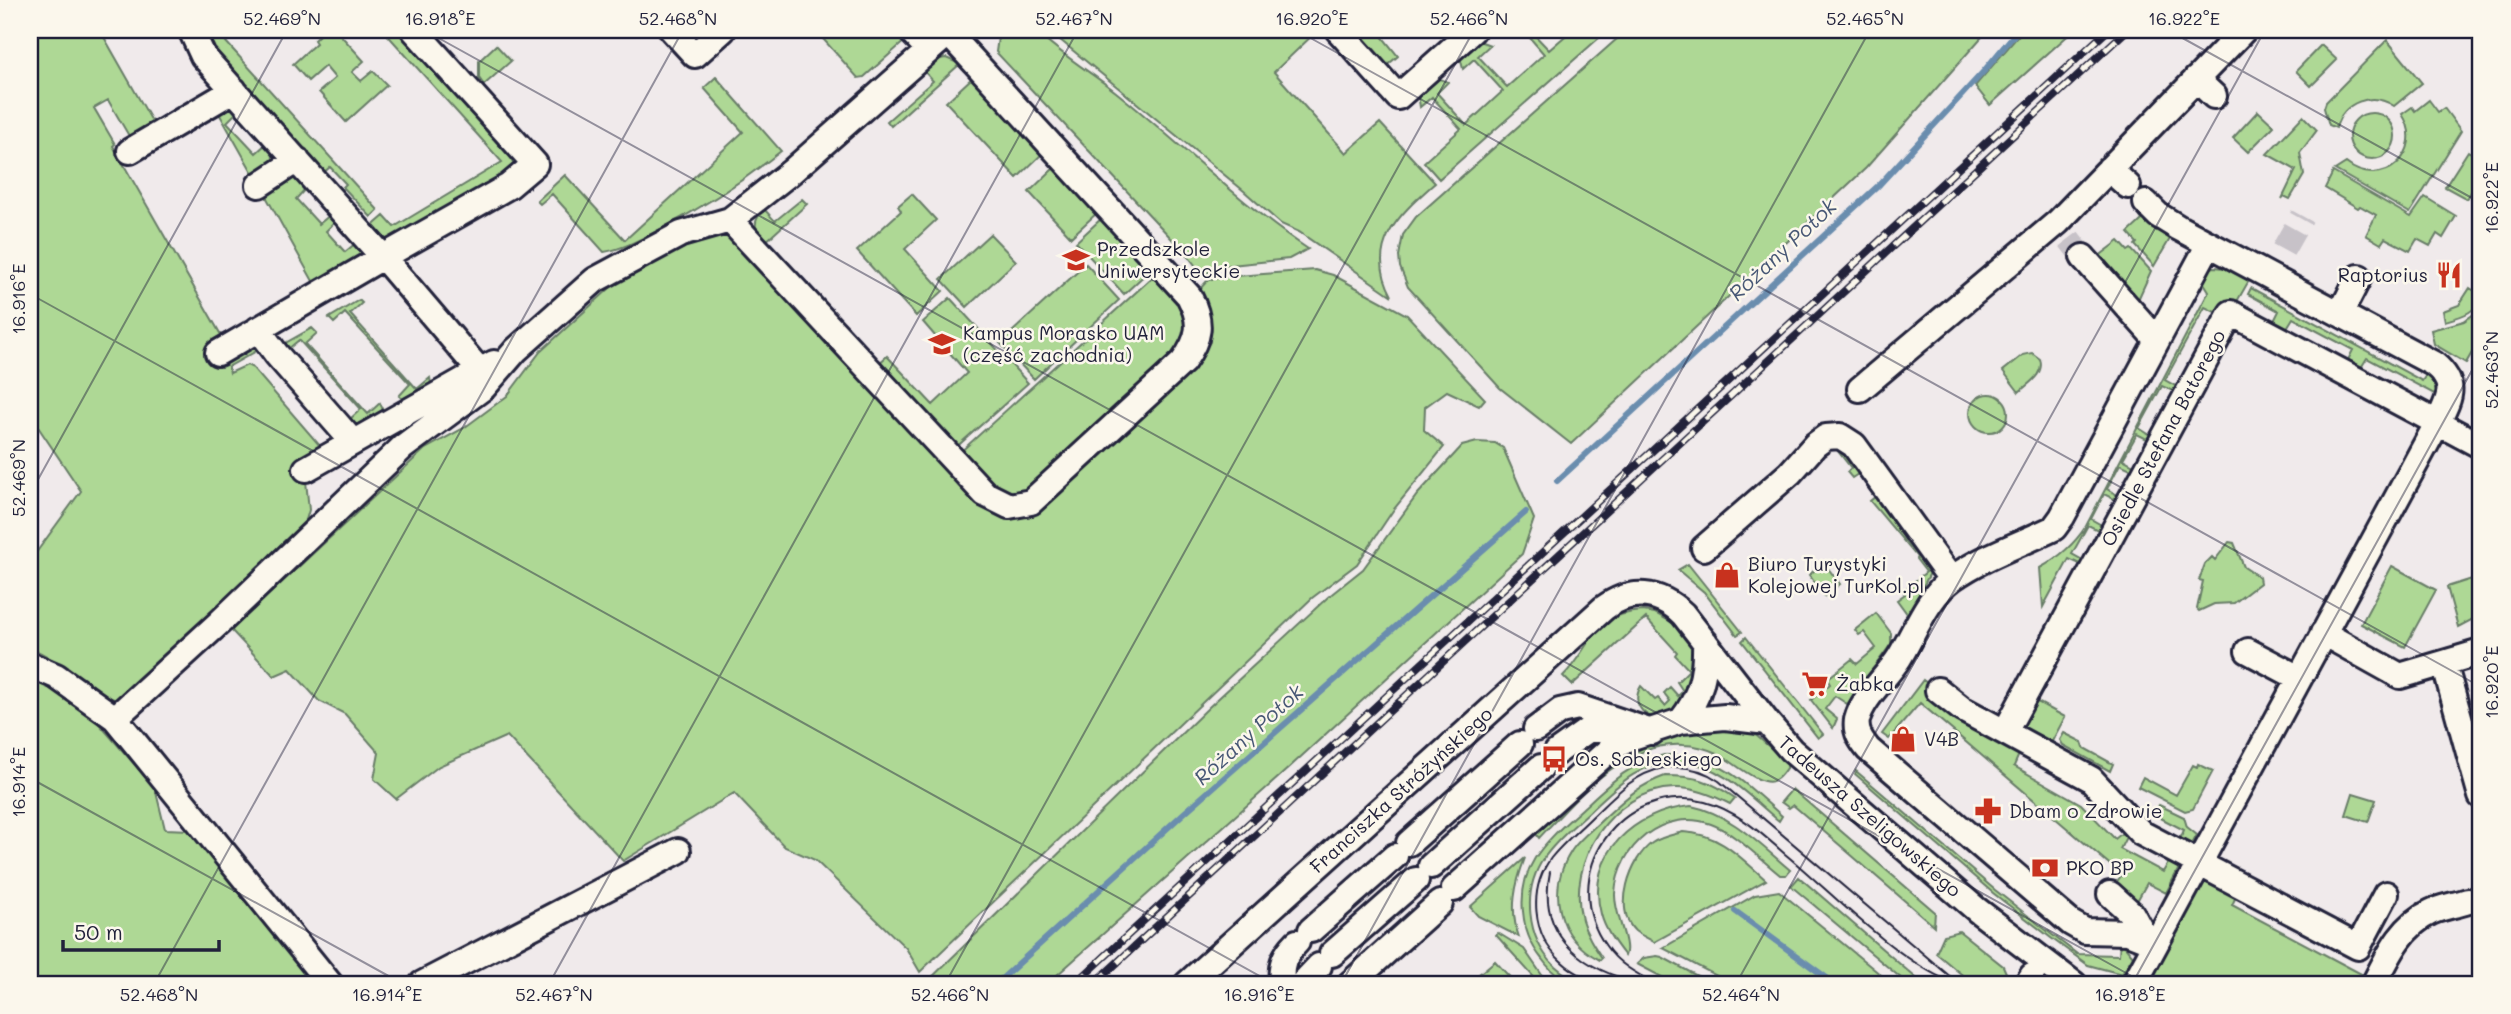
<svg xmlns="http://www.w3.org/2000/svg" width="2511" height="1014" viewBox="0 0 2511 1014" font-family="Mali,sans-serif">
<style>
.green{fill:#aed895;stroke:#687d68;stroke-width:2}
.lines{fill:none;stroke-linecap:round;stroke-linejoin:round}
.stream{stroke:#6b8dae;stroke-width:6}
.minor-tunnel{stroke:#c7c2c8;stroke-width:24;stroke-dasharray:24 12;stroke-linecap:butt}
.minor-casing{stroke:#22223b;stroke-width:30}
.minor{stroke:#fbf7ec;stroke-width:24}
.tram{stroke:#22223b;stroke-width:2}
.rail-casing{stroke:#22223b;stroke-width:8}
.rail{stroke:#fbf7ec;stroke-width:5;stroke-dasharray:16;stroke-linecap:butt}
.ticks{fill:none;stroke:#22223b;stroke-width:2;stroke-opacity:0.45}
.labels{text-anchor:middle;stroke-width:5;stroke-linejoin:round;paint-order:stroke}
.poi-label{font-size:19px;fill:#22223b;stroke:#fbf7ec;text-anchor:start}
.street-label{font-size:19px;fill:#22223b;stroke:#fbf7ec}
.water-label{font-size:21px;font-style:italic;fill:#475775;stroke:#fbf7ec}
.neatline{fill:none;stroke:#22223b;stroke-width:2.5}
.ticks-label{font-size:18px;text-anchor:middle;fill:#22223b}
</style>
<rect width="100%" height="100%" fill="#f0eaeb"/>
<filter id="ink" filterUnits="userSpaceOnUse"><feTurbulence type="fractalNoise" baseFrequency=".0143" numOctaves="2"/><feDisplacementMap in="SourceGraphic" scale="14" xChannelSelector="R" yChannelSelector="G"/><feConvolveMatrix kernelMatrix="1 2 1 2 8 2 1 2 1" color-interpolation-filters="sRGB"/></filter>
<g filter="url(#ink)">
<path class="green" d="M39,30H100L153,123L129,136L108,100L94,108L115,144L113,146L221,335L211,341L222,360L249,346L260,349L228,367L230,373L247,365L253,368L321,447L297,464L306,481L309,510L306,520L271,554L222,609L117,700C85,691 62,660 30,648V561L81,491L30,415V38Z
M206,30H239L226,42L378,210L371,217L343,187L346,184L330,167L320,176L214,58L206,39Z
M322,30H336L364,61L352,72L361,81L373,71L387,85L346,122L319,92L335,78L325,66L308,81L293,64L316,43L314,40L323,31Z
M383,30H396L511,158L516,169L385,243L369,229L384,216L394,227L502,162Z
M815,30H897L906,40L864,77L858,78Z
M999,30H1035C1060,54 1089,71 1116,92C1181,144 1239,203 1308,249L1289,259L1221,266L1203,275L1187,255L996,52Z
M1048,30H1318L1274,72L1346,153L1380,123L1435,183C1399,215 1364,245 1392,296L1299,232L1281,224L1244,191Z
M1352,30H1377L1398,56L1385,67Z
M1523,30H1530L1549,50L1572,30H1608L1439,179L1424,162L1461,129L1432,97L1420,107L1418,95L1437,78L1448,82L1437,93L1466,125L1503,91L1474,59L1463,69L1460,57L1479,41L1490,45L1478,56L1507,87L1544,54Z
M1627,30H1988L1866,168L1571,444L1500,388L1408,287L1400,267L1399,256L1403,235L1416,217Z
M2023,30H2074L1990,105L1975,86Z
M2387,40L2422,83L2394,106C2371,91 2343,102 2336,128L2329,125L2324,108L2326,102Z
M496,45L511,61L484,85L479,78V61Z
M2321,45L2337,60L2311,86L2296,71Z
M946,58L960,64L891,126L887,121L933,81L922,69L939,59Z
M716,77L781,151C741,183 704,207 659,230C641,239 623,249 604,252L552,194L540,204L537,201L565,175L625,240L743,132L704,88Z
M972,78L1042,154L1017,178L946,102Z
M2429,100L2438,112L2444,108L2461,131L2410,213L2335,170L2346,163C2382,192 2427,152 2402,114L2412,107L2415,111Z
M228,105L238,111L227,122L256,153L267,143C273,150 274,155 272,164L255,177L216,108Z
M2258,111L2274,126L2248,152L2233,138Z
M2349 136a23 23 0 1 1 46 0a23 23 0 1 1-46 0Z
M2303,116L2317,130L2300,153L2304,175L2290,199L2284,196L2282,199L2296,170L2267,154Z
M2468,151L2481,159V175L2467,199L2445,187Z
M1055,167L1098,212L1071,237L1029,192Z
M2333,172L2411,217L2425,197L2456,216L2443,238L2437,234L2430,246L2417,239L2410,251L2385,238L2381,244L2366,235L2376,215L2360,206L2358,208L2325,188Z
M291,177L298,179L307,187L296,199L319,224L331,214L337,220L326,231L345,252L357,242L361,251V256L314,283L263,191Z
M912,194L936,220L905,249L943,291L916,316L857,251L901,211L898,206Z
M802,199L807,204L763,244C755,232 751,219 765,210L775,221Z
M2146,211L2174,232L2154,266L2135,245L2137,243L2128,233L2142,220L2140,217Z
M1102,218L1150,270L1124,294L1076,242Z
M717,234L735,237L1008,513L1198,358L1210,342V330L1198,291L1208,280L1223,277L1315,270L1333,275L1407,315L1485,399L1479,406L1447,391L1425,407L1424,430L1444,447L1394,509L1357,564L1312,598L920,972L906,948L815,860L785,847L734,793L623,861L507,736L439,766L396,799L374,779L379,753L345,714L319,701L290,669L274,676L231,630L425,449L464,428L507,396L540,352L633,267L681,246Z
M990,234L1016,261L967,307L941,279Z
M2119,241L2128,251L2131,249L2151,271L2137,302L2103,258L2098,257Z
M1086,264L1119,300L1034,379L1000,343Z
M2214,267L2236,269L2251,277L2235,305L2226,300L2219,314L2205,307L2165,380L2179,388L2177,393L2162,386L2139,428L2153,437L2151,441L2137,434L2123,459L2137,467L2135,471L2120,464L2107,489L2121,497L2118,501L2104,494L2091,519L2105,527L2102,532L2088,525L2072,554L2086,562L2084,566L2069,559L2043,607L2040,568C2060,557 2074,545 2086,526L2209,291L2202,280L2207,271Z
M1156,274L1186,309V345L1033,493L999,494L957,455Z
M2251,288L2422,381L2430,369L2439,390L2436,395L2367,358L2359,371L2346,364L2353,350L2293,318L2285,331L2272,325L2279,311L2248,294Z
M2470,288L2481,295C2480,312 2459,317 2445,321L2443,311L2459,305Z
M950,298L1028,383L953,450L876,366L887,356L933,405L967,373L923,322Z
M359,300L362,303L350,314L417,389L430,378L431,384L405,401L399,396L410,384L345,313L334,323L329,318Z
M2481,309V337L2466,363L2434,344L2431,330L2464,321Z
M312,328L317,333L305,344L368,414L380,403L383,410L382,414L358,427L349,420L361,409L299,340L287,350L282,345Z
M2032,353L2040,359C2045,374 2029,383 2019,392L2003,371L2023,355Z
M1970 413a19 19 0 1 1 38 0a19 19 0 1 1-38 0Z
M1477,442L1495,443L1503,448L1534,519L1522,554L1280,776L1047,984H925L1209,707L1328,597L1363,569L1417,495L1462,446Z
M1837,450L1845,453L1887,508L1930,573L1908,615L1897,600L1905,594L1903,591L1926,572L1916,559L1917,557L1870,501L1876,496L1858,474L1852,478L1847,472L1851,468Z
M2229,542L2234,543L2244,567L2259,577L2260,583L2234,603L2214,604L2199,611L2197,609L2203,581L2199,580L2205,564L2212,557L2215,560Z
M1824,563L1840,584L1825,596L1809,575Z
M1688,564L1742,632L1737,635L1704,592L1678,570Z
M2392,566L2436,590L2405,647L2361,624Z
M2481,576V615L2458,627L2447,587Z
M1643,611L1655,613L1675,624L1691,643L1695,655L1694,682L1673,712L1656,719C1640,714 1632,701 1641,686L1655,700L1658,698L1665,706L1670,701L1664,693L1670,687L1678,696L1683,691L1677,682L1689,670L1675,655L1677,652L1646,618L1572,685L1563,676C1593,646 1590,614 1643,611Z
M1876,613L1891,633V644L1847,704L1835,696L1825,709L1837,719L1833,728L1811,700L1830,684L1827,679L1852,659L1857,664L1876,648L1864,632L1859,635L1855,630Z
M1746,637L1823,734L1818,738L1742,641Z
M30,676L53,687L95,719L155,788L165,829L190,830L315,984H30Z
M1923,680L2020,752L2014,766L2081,804L2115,839L2127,829L2129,831L2120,849L2163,872L2171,858L2178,863L2179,868L2166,893L2147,883L2137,901L2142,904L2140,908L2114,885L2122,875L1920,703L1889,739L1882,734Z
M2032,699L2065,717L2049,747L2025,735L2019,724Z
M1743,727L1758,737L1789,764C1785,769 1781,777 1775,780C1762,789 1732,761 1719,754C1708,749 1695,745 1683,745C1624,741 1576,799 1539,838L1536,834C1582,792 1629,741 1694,730C1709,727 1727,728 1743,727Z
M2064,733L2082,742L2084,748L2113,764L2110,771L2063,745L2060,740Z
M1664,755C1720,754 1743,782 1782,816L1779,821C1752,799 1721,765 1685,762C1643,758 1616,786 1589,812C1574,826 1556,840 1544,858C1522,890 1526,938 1555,966C1563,973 1572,979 1581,984C1564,984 1552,973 1542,959C1519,931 1516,888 1535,858C1548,838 1567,823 1584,807C1609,784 1630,763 1664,755Z
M2198,764L2213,771L2193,809L2185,811L2138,787L2143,777L2176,795L2193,765L2197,767Z
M1856,771L1995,890L2077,954L2119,955L2120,940L2133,956L2122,974L2088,965L2051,938L1993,893L1855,774Z
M1665,776C1696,776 1709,780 1735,798L1730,804C1713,795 1694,787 1674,788C1612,790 1566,862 1582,920C1586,934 1594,946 1602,958L1600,960C1557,938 1546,889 1572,850C1580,838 1593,829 1603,819C1624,800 1637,786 1665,776Z
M1792,789L1935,912L1934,926L1793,805L1789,808L1781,802Z
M2353,793L2376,800L2368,822L2346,815Z
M2159,805L2184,817L2187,827L2197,835L2191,846L2178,844L2184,830L2153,814Z
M1691,806C1731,814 1759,844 1790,870L1786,875H1780C1761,860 1734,832 1711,824C1663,807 1617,847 1615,894C1614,914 1631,943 1625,956C1615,943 1605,930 1601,914C1585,854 1635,811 1691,806Z
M1683,832C1720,834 1739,856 1766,880L1654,942C1648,938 1640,935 1635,931C1613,910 1630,858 1652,843C1661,837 1672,835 1683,832Z
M1525,858C1515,884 1509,910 1519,937L1478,916L1470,907Z
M1799,877L1923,984H1908L1791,886Z
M2211,877L2239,890L2232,905L2365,976L2360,984H2144L2203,880Z
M1779,891L1892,984H1732L1663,948L1755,895Z
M1959,931L2003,966L2011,984H1973L1936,953L1944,935Z
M1498,933L1524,949L1542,975L1553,984H1540L1496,935Z
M1657,956L1662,957L1712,984H1675L1637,964L1644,958Z
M1495,961L1516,984H1467Z"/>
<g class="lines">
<path class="stream" d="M1557,481L1878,186L1984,71L2018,30
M1735,911L1835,984
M996,984L1184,813L1526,512"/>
<path class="minor-tunnel" d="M2069,239L2083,257
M2283,250L2302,216"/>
<g class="minor-casing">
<path id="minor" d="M191,30L203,56L383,257L509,186L535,164L414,30
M672,30L695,55L723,30
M910,30L929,50
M1338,30L1398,97L1473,30
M2196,79L2214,96
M130,151L234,90
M2109,169L2128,186
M259,185L297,160
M730,220L985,494L1009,506L1031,502L1183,362C1200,338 1203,323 1189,296L948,33
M2083,257L2157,340
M2340,314L2359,277
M258,329L277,355L353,442
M218,353L383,257L480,371
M1860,389L2058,222L2244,30
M306,469L494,363
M1704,548L1790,473L1815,445L1826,437L1840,436L1854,445L1951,579
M2323,633L2400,676L2481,652
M2248,651L2299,678
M2444,663L2481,796
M30,665L56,676L115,718L330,984
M1938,690L1962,709L2091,779L2141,833L2358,947L2386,894
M115,718L220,622L403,447L484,387L516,350L595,280L681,234L730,220L791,172L952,30
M1681,721C1701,696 1706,673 1705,642
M1536,729L1560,711L1578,707L1652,732
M2005,732L2231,313L2481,446
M1557,752L1588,730H1626
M1409,843L1520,744
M1431,866L1541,767
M1454,889L1608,751L1629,738L1681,721L1725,717L1767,722
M2110,894L2132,914L2145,938
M1311,930L1395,856
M2156,943L2128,932L2085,931L2071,923L1868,749C1861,740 1855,732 1857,720C1862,698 1887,677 1899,658C1915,632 1927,597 1953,578C1982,557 2021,544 2054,528L2062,517L2209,244
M1332,954L1416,880
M422,984L678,851
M1187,984L1604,608C1631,588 1659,591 1683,614L1767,722L1791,750L1977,910L2074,984
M1282,984C1280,965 1284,955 1297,942
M1302,984L1319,966
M1350,984L1440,903
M2027,984L2032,976
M2134,984L2438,422C2450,397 2458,384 2434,364L2179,228L2158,215L2146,203
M2374,984C2388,957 2401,926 2431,912C2442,907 2456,905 2468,901"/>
</g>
<use href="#minor" class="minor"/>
<path class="tram" d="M1550,872C1536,939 1587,972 1644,984
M1597,984C1584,977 1571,971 1561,961C1532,935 1528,890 1551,858C1563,843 1579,830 1593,816C1613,797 1633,774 1663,768C1683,765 1703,770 1719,781L1959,984
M1656,984C1637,974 1618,964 1606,946C1555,875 1621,780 1705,802C1736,810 1761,833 1785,854C1833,894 1887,951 1942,978"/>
<g class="rail-casing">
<path id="rail" d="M1075,984L2108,30
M1094,984L2127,30"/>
</g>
<use href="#rail" class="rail"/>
</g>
</g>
<path class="ticks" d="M424,30L2146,984M1296,30L2481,687M2168,30L2481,203M30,294L1274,984M30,494L287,30M30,778L403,984M154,984L683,30M549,984L1078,30M945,984L1474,30M1341,984L1870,30M1736,984L2265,30M2132,984L2481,354"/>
<defs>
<g id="school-bare" transform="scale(2.1)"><path d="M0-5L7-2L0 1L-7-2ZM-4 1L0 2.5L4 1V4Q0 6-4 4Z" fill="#c8321e" stroke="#fbf7ec" stroke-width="2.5" paint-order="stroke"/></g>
<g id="restaurant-bare" transform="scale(2.1)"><path d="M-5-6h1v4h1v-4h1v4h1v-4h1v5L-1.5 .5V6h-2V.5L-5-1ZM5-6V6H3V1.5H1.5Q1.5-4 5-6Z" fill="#c8321e" stroke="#fbf7ec" stroke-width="2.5" paint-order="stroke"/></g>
<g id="university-bare" transform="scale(2.1)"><path d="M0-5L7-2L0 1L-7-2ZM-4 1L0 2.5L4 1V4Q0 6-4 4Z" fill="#c8321e" stroke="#fbf7ec" stroke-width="2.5" paint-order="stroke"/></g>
<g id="shop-bare" transform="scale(2.1)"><path d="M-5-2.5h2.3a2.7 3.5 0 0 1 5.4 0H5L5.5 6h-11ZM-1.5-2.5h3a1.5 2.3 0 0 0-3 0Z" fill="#c8321e" stroke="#fbf7ec" stroke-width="2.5" paint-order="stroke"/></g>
<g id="supermarket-bare" transform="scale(2.1)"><path d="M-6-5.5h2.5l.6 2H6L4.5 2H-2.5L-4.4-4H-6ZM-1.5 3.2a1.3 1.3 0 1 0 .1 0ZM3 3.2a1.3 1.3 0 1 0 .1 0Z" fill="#c8321e" stroke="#fbf7ec" stroke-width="2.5" paint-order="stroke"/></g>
<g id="bus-bare" transform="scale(2.1)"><path d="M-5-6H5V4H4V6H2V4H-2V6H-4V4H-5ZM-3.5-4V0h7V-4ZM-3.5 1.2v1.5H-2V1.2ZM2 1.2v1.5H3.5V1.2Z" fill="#c8321e" stroke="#fbf7ec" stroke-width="2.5" paint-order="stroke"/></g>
<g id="pharmacy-bare" transform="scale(2.1)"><path d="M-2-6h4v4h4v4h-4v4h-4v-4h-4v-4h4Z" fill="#c8321e" stroke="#fbf7ec" stroke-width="2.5" paint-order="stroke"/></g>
<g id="bank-bare" transform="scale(2.1)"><path d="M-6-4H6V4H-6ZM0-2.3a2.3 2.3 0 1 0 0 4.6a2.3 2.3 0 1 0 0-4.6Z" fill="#c8321e" stroke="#fbf7ec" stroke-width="2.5" paint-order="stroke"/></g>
</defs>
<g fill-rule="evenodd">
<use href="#school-bare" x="1076" y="260"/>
<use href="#restaurant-bare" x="2449" y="275"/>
<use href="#university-bare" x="942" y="344"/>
<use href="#shop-bare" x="1727" y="575"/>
<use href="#supermarket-bare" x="1815" y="684"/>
<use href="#shop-bare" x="1903" y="739"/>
<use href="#bus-bare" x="1554" y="759"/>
<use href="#pharmacy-bare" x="1988" y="811"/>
<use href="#bank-bare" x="2045" y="868"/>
</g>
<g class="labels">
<g class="poi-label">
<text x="1097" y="256">Przedszkole<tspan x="1097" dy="22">Uniwersyteckie</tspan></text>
<text x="2428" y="282" text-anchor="end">Raptorius</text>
<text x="963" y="340">Kampus Morasko UAM<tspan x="963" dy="22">(część zachodnia)</tspan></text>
<text x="1748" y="571">Biuro Turystyki<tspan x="1748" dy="22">Kolejowej TurKol.pl</tspan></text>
<text x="1836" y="691">Żabka</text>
<text x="1924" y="746">V4B</text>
<text x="1575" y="766">Os. Sobieskiego</text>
<text x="2009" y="818">Dbam o Zdrowie</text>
<text x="2066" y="875">PKO BP</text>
</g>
<g class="street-label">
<text transform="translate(2163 438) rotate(-62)" y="7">Osiedle Stefana Batorego</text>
<text transform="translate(1401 790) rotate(-42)" y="7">Franciszka Stróżyńskiego</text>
<text transform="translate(1870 816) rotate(41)" y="7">Tadeusza Szeligowskiego</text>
</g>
<g class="water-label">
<text transform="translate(1783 250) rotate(-43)" y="7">Różany Potok</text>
<text transform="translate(1249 735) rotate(-42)" y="7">Różany Potok</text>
</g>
</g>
<rect width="2511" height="1014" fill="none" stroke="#fbf7ec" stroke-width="77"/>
<path d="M63 940v10h156v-10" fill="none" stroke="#22223b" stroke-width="3.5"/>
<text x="74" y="940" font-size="21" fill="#22223b" stroke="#fbf7ec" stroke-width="5" paint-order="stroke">50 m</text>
<rect x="38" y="38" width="2434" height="938" class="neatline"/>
<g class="ticks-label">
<text x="282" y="25">52.469°N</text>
<text x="440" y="25">16.918°E</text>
<text x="678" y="25">52.468°N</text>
<text x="1074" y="25">52.467°N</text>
<text x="1312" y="25">16.920°E</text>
<text x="1469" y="25">52.466°N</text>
<text x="1865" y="25">52.465°N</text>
<text x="2184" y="25">16.922°E</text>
<text transform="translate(2492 198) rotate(-90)" y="6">16.922°E</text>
<text transform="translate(19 299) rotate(-90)" y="6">16.916°E</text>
<text transform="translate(2492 370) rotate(-90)" y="6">52.463°N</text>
<text transform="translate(19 478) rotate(-90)" y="6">52.469°N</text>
<text transform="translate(2492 682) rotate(-90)" y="6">16.920°E</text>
<text transform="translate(19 782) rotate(-90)" y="6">16.914°E</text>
<text x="159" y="1001">52.468°N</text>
<text x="387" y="1001">16.914°E</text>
<text x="554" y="1001">52.467°N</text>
<text x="950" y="1001">52.466°N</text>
<text x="1259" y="1001">16.916°E</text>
<text x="1741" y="1001">52.464°N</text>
<text x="2130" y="1001">16.918°E</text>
</g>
</svg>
